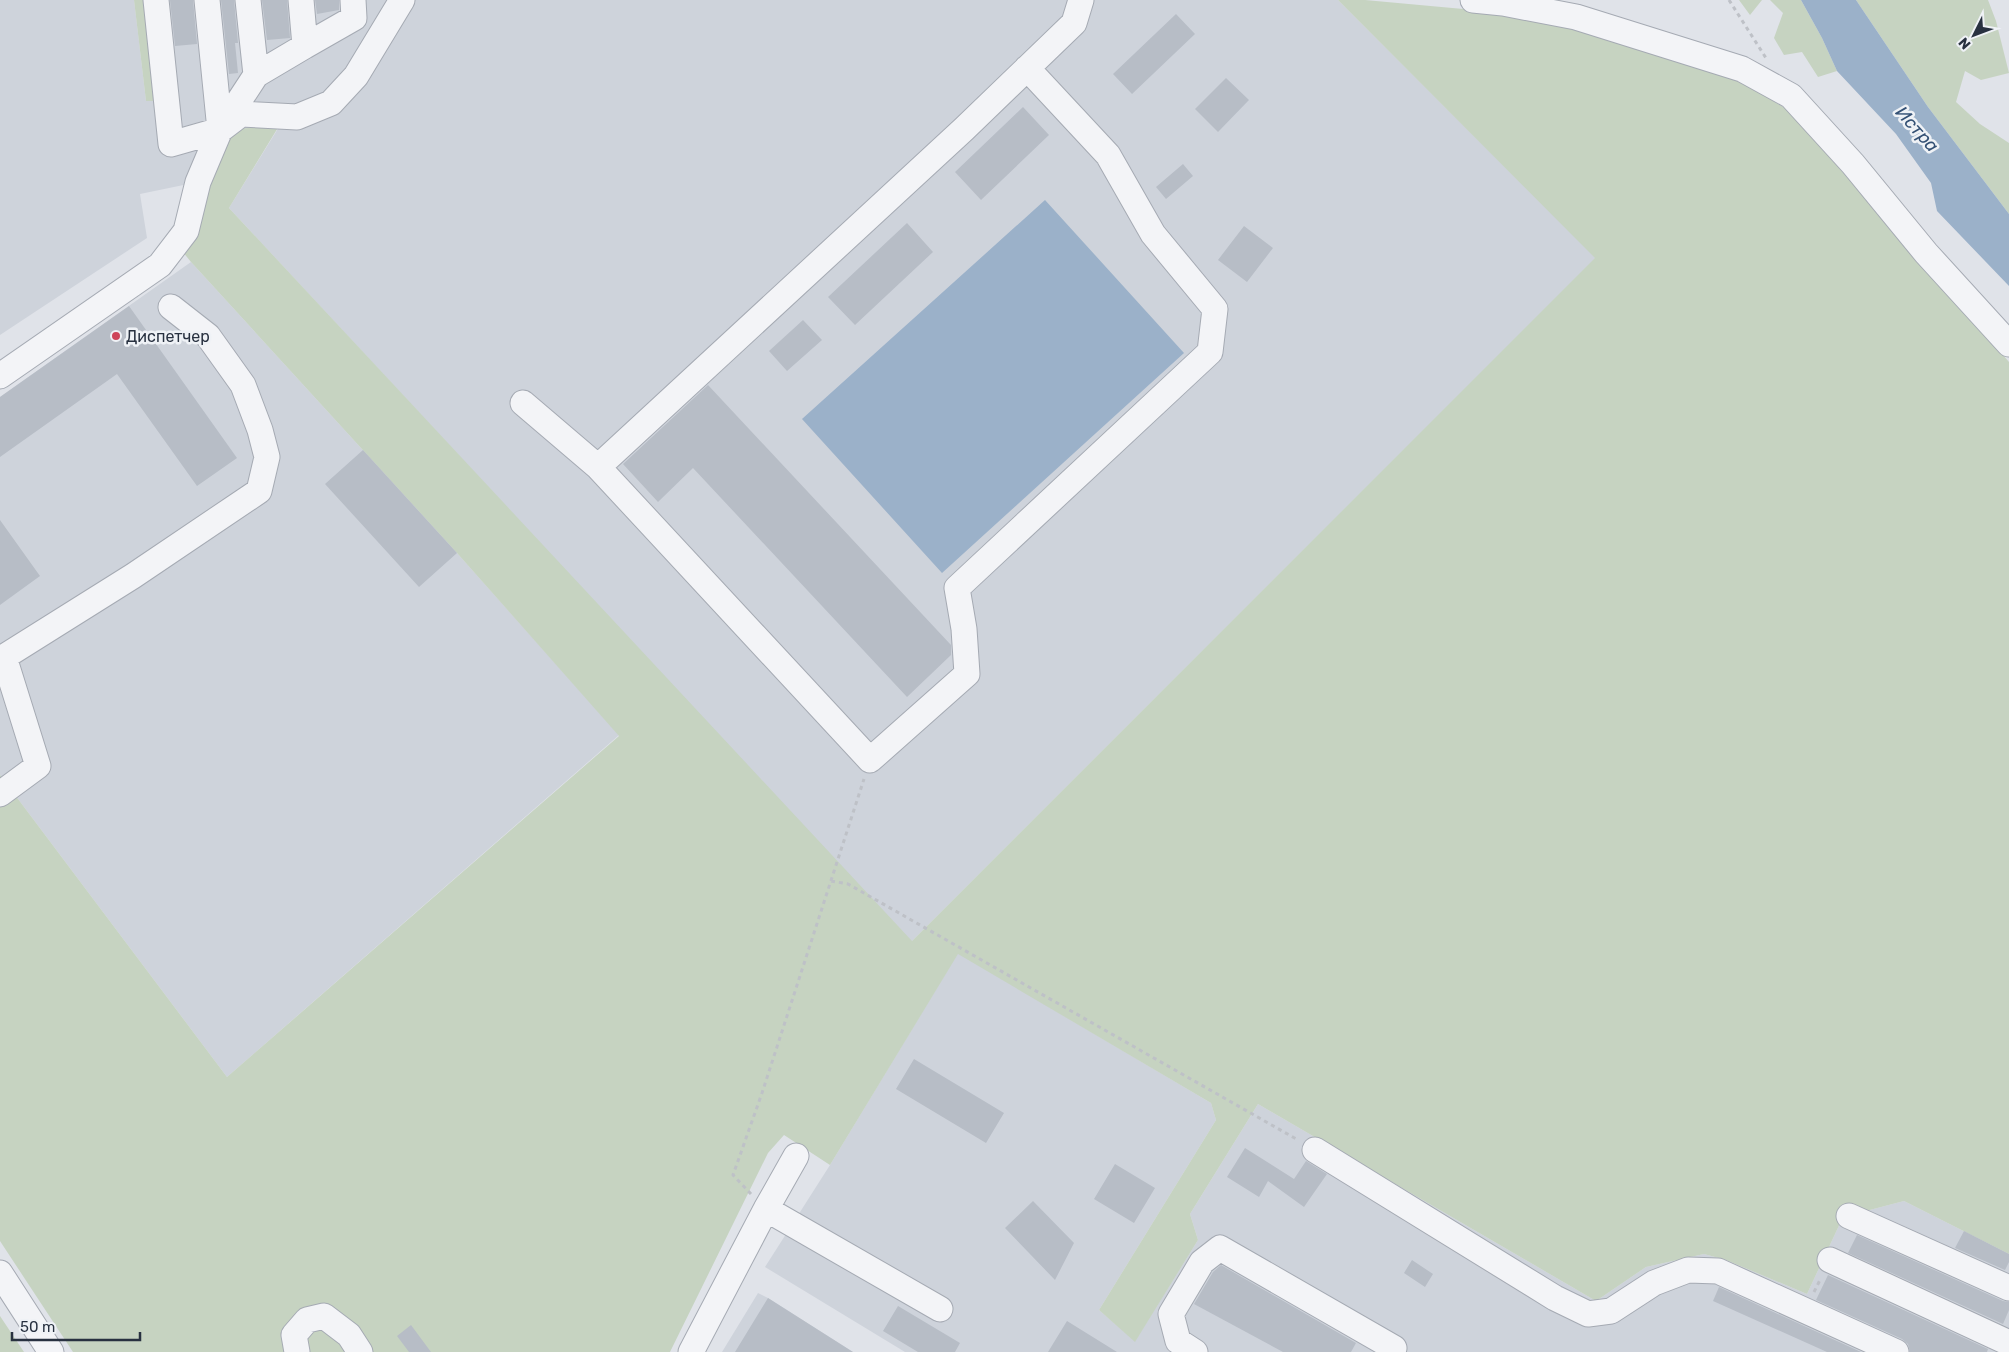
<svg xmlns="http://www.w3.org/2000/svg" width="2009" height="1352" viewBox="0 0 2009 1352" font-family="Rubik,sans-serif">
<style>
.built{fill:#ced3db}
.green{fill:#c6d3c1}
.water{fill:#9bb1c9}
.building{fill:#b7bdc6}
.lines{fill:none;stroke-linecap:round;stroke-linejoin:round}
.minor-casing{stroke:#a5aab3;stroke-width:27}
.path{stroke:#bec1c7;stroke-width:3;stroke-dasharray:4 4;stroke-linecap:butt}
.minor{stroke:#f3f4f7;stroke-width:25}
.poi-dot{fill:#ce455a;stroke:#eff2f6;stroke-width:2}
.labels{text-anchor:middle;stroke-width:5;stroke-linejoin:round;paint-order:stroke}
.poi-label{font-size:16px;fill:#283140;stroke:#eff2f6;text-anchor:start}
.water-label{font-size:18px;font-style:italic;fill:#335074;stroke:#eff2f6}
</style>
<rect width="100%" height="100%" fill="#e0e3e9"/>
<path class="built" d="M0,0H134L146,101L147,0H1338L1596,258L911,942L229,208L279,127L198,182L140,194L147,238L0,335Z
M191,262L457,553L619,735L227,1077L0,775V397Z
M958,953L1211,1103L1216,1120L1099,1310L1135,1341L1198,1240L1190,1214L1258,1104L1596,1301L1646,1267L1704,1254L1726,1260L1807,1294L1843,1217L1904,1201L2009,1254V1352H905L765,1267L830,1165Z
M758,1293L768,1298L853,1352H722Z"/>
<path class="green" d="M134,0H147L157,101H146Z
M1338,0H1365L1529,15L1711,63L1790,111L1877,207L2009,362V1254L1904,1201L1843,1217L1807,1294L1726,1260L1704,1254L1646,1267L1596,1301L1258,1104L1190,1214L1198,1240L1135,1342L1099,1310L1216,1120L1211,1103L958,954L830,1165L784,1135L768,1153L670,1352H73L0,1241V775L227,1077L619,736L457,553L191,262L174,241L220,130L279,126L229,208L912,941L1595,258Z
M1739,0H1762L1750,15Z
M1770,0H1801L1822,38L1837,71L1818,77L1802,52L1784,55L1774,38L1783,13Z
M1856,0H1988L1996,21L2009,73L1981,80L1965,71L1956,102L1980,124L2009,143V214L1928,107Z
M0,1316L24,1352H0Z"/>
<path class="water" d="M1801,0H1856L1928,107L2009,214V286L1937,211L1931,183L1896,134L1837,71L1822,38Z
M1045,200L1184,353L942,573L802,419Z"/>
<path class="building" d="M170,0H193L197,44L175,46Z
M221,0H234L238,43H235L238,73L229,74Z
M262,0H287L290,38L267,40Z
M315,0H339V10L317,14Z
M1176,14L1195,34L1132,94L1113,74Z
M1226,78L1249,100L1218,132L1195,109Z
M1023,107L1049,135L981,200L955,172Z
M1183,164L1193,176L1166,199L1156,187Z
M907,223L933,252L855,325L828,297Z
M1244,226L1273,248L1247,282L1218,260Z
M129,306L237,458L197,486L117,374L0,457V397Z
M803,320L822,340L787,371L769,351Z
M708,385L951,645V655L907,697L693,468L658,502L623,464Z
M363,450L457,553L419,587L325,484Z
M0,520L40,576L0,605Z
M914,1059L1004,1113L986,1143L896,1089Z
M1245,1148L1294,1179L1306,1161L1327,1174L1304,1207L1268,1181L1259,1197L1227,1177Z
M1115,1164L1155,1188L1134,1223L1094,1199Z
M1033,1201L1074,1243L1055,1280L1005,1228Z
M1964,1231L2009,1254V1262L2005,1270L1955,1248Z
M1857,1235L2003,1301L2009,1302V1310L2003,1324L1848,1253Z
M1412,1260L1433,1274L1425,1287L1404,1273Z
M1221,1265L1356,1343L1351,1352H1283L1194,1304L1213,1272Z
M1828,1275L1988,1349L1987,1352H1910L1908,1344L1902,1339L1816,1300Z
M1719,1287L1861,1352H1827L1713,1301Z
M768,1298L853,1352H735Z
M898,1306L960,1343L955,1352H918L883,1331Z
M1067,1321L1117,1352H1048Z
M411,1325L431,1352H409L397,1336Z"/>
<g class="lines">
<g class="minor-casing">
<path id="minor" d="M156,0L171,144L220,130L241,114L297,117L331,103L356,76L402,0
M207,0L220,130
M248,0L256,75
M1473,0L1503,3L1576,17L1742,69L1791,96L1853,164L1926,253L2009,344
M305,46L354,18L353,0
M0,376L160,265L186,231L198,182L220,130L256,75L305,46L301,0
M523,403L598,467L870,760L967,674L964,629L957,588L1210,352L1215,309L1153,234L1108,155L1027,68
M598,467L964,129L1074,23L1081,0
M0,794L38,766L4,657L133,576L259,491L267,457L260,430L243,385L208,336L171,307
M1315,1150L1555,1298L1588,1314L1611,1311L1654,1283L1688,1270L1718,1271L1896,1352
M766,1209L796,1156
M1849,1216L2009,1288
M1830,1260L2009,1343
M0,1273L51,1352
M297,1352L294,1335L307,1320L324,1316L349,1335L360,1352
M691,1352L766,1209L940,1309
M1195,1352L1178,1341L1171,1314L1202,1262L1220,1248L1394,1348L1391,1352"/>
</g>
<path class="path" d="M1729,0L1766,58
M831,881L848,884L1298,1140
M751,1194L733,1175L762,1093L864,779
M1814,1292L1821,1278"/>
<use href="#minor" class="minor"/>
</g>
<circle class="poi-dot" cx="116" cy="336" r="5"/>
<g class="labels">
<g class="poi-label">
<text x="126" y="342">Диспетчер</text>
</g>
<g class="water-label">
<text transform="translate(1917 129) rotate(48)" y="6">Истра</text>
</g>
</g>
<g transform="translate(1974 35) rotate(228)" stroke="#eff2f6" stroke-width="4" paint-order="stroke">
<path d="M0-4L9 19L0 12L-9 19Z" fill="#283140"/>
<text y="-8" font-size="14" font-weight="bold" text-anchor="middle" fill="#283140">N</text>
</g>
<path d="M12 1332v8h128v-8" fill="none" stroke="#283140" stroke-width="2.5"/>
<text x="20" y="1332" font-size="15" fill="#283140" stroke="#eff2f6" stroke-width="4" paint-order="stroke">50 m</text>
</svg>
